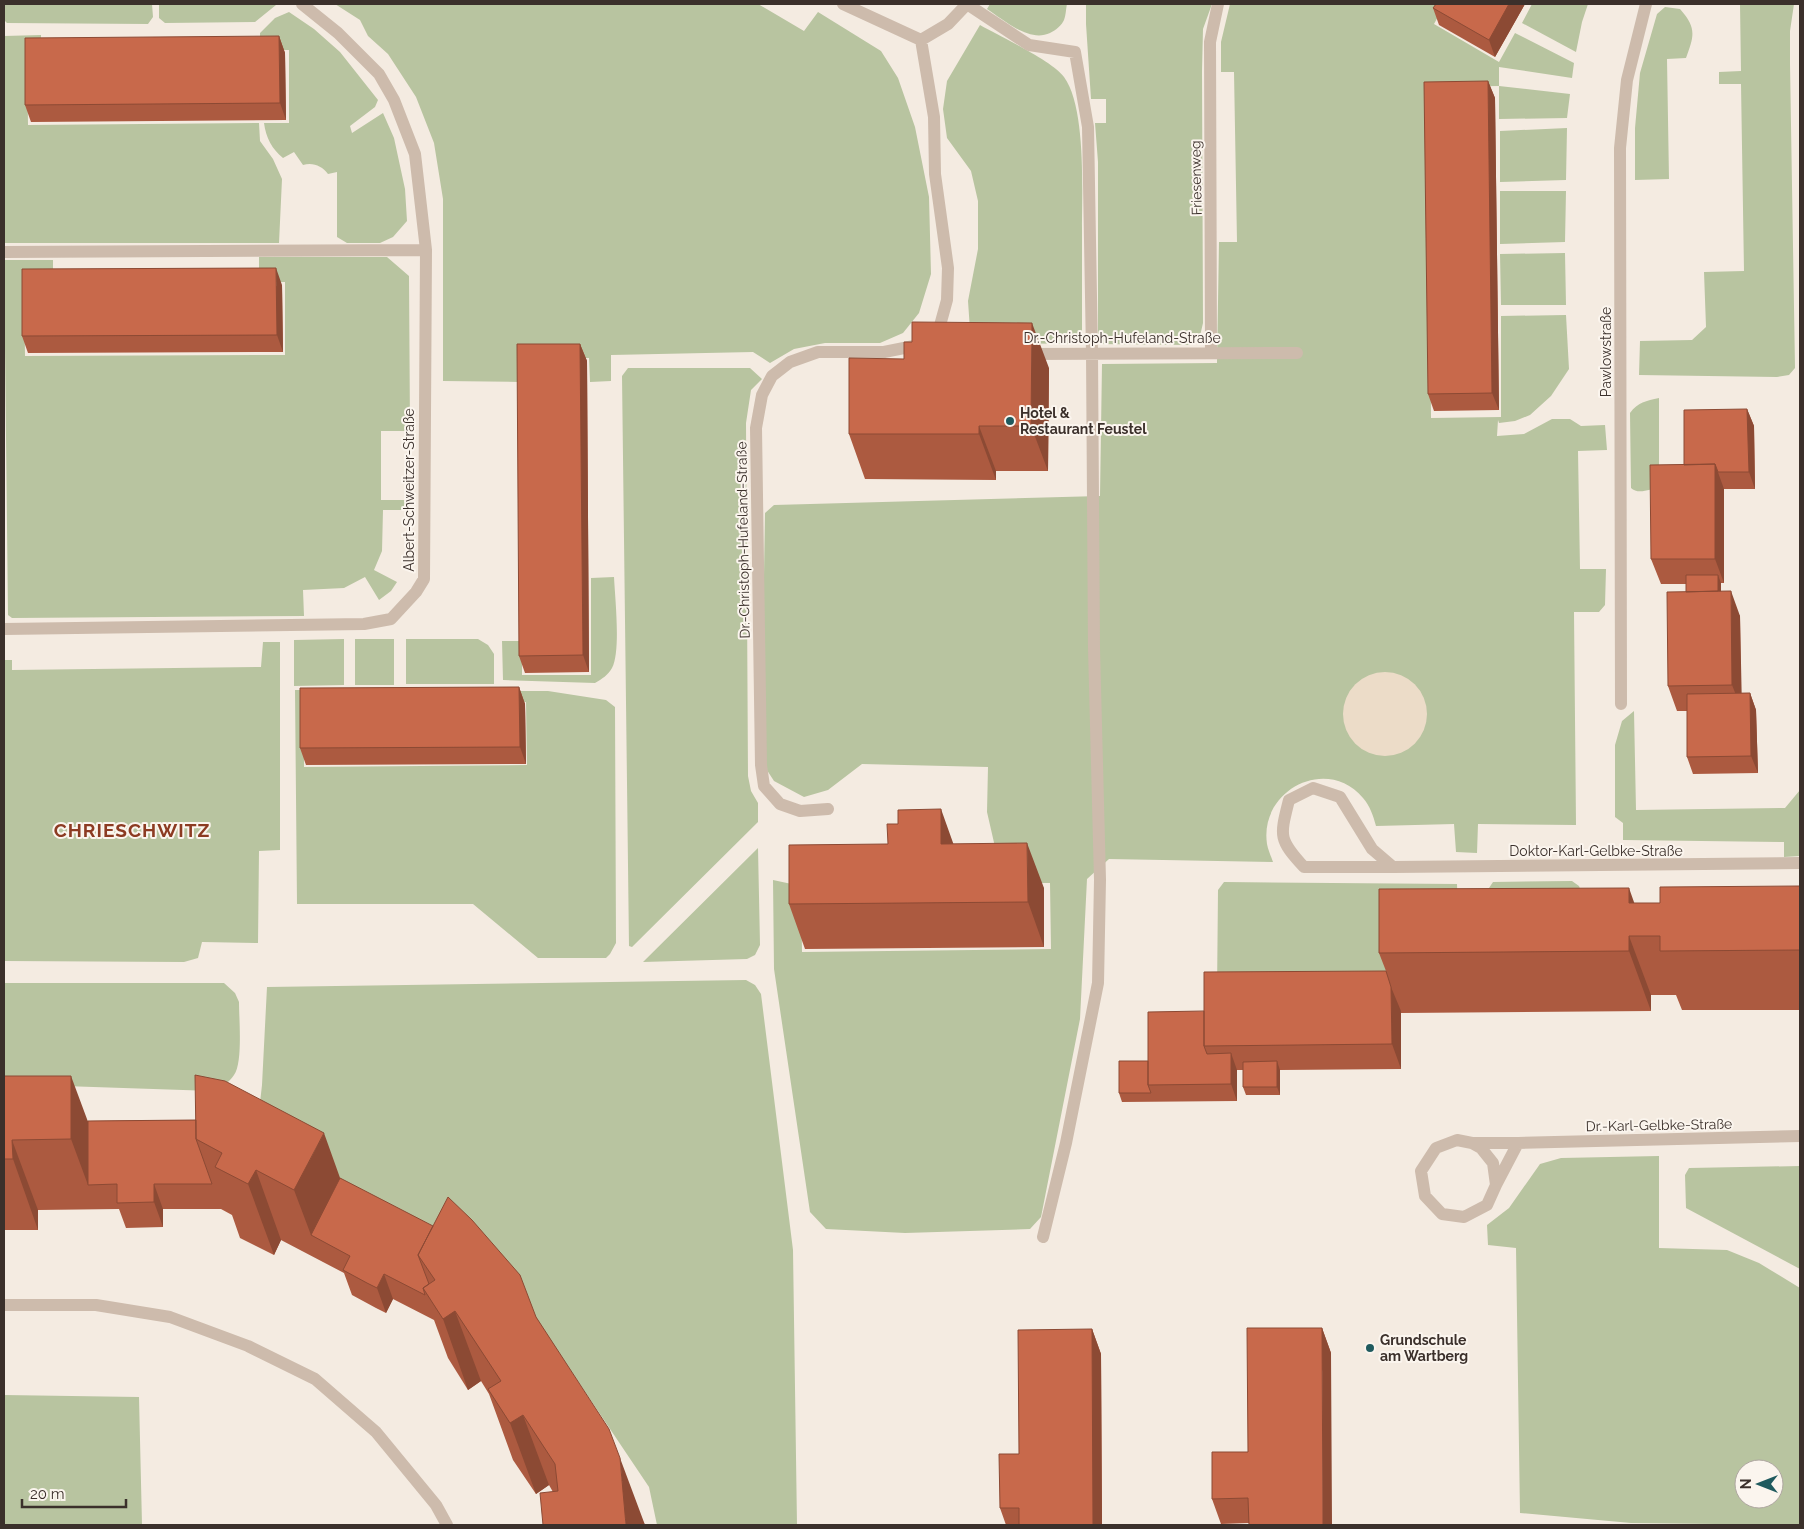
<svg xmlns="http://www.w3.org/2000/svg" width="1804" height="1529" viewBox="0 0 1804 1529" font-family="Raleway,sans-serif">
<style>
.green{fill:#b8c4a0;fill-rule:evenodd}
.plaza{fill:#ecdcc8}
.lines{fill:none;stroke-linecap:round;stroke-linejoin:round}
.minor{stroke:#cdbbac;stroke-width:12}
.wall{fill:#ac5a40}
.shaded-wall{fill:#8c4a34}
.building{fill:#c8694b;stroke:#8c4a34}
.poi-dot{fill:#1f5a5e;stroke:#fbf5ee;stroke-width:2}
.labels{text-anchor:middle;stroke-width:4;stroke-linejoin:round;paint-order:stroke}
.street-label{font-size:14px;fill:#3b302b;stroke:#fbf5ee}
.poi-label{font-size:14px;font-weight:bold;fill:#3b302b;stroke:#fbf5ee;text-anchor:start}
.district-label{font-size:19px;font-weight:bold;letter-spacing:1px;fill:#8c3b22;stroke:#fbf5ee}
</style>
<rect width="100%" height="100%" fill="#f4ebe1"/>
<path class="green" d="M4,4L10,5L152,4L153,17L148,24L7,23L4,20Z
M159,4H274L276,5L255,22L165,23L159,18Z
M335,4H758L804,31L818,12L881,51L898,78L915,127L929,197L931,274L919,313L903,333L880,343H825L794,349L770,363L753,352L611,355V381L590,382L589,358L520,359V382L443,381V199L434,143L416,97L388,54L368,36L360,20Z
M990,4H1067C1066,8 1066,15 1064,20C1062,25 1056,30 1050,33C1029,43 1004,20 987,9Z
M1086,4H1212L1203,29L1202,71L1203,323L1200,336L1190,345L1098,344V162L1095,123H1106V99H1091L1086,24Z
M1230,4H1445L1434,24L1499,62L1515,33L1574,63L1572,78L1499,67V86L1570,94L1567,118L1499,119V86L1429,87L1431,418L1501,417V316L1566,315L1569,369L1551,396L1530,415L1515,421L1499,423L1498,420L1497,436L1524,434L1552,419H1570L1581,426L1605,425L1607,450L1578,451L1580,569H1606L1605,605L1599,612H1574L1576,825L1478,824L1477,853L1456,852L1454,824L1376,826C1373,815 1370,806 1363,798C1327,755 1259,790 1267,844C1268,850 1271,856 1273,862L1109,859L1087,879L1080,1019L1041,1217L1030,1229L905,1233L826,1229L810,1212L774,969L773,880L801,886L802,952L1051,949L1050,883H1007L998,860L987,812L988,767L862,764L828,790L804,797L774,781L761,761L765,513L774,505L1100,496L1102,364L1217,363L1219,242H1237L1234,72H1221V42Z
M1532,4H1588L1582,22L1576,52L1522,23Z
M1740,4H1794L1790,31V64L1795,368L1789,375L1777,377L1639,375L1640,341L1692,340L1706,327L1704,272L1744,271L1741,84H1719V72L1741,71Z
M1665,7L1680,9C1697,28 1694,36 1686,58L1667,59L1669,179L1635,180V128L1640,73L1657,14Z
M289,12L314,29L340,52L378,100L375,107L350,126L352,133L383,113L394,138L405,189L407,221L393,237L380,243H347L337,237V172L328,174C322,166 313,162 303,165L294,152L283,158C272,149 266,138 264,123H289V50H260V33L275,18Z
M980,25C999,36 1053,61 1064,77C1086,107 1082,190 1082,227C1082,264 1082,301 1082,338L1079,342L1074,344L983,343L970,330L968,301L978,249V201L971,171L947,138L943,109L947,81Z
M41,35V52H27L28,125L259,123L260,141L273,159L282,179L279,243H4V36Z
M1567,128L1566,180L1500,182V131Z
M1500,191H1566L1565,242L1500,244Z
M1565,253L1566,305H1501L1500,254Z
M259,257H387L409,276L410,431H381V500H410V510H383L382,551L374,570L397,582L391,591L379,600L365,577L344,588L303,590L304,616L12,618L8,615L4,260H53V283L24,284L25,356L285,355V282H259Z
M628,368H750L762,379L751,390L746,423L748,776L751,791L758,803V822L632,947L629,946L622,376Z
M1659,398V487C1651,489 1638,495 1631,488L1630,413C1638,402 1646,401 1659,398Z
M614,577C615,598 621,651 612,668C608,675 602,679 595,683L503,680L502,641H522V675H591V578Z
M344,639V685L294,686V640Z
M355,639H394V685H355Z
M406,639H478L488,645L494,654V684H406Z
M263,642H280V850L259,851L258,943L202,942L198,958L184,962L4,961V660H12V670L261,667Z
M295,690H344L304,704V767L527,765L526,702H505V691H548L606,700L615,707L616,943L610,954L606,958H538L473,904H297Z
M1634,711L1636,810L1785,808L1800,790V856L1784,857V842L1623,840V823L1615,817V745L1622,721Z
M758,848L760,945L755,955L747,959L643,962Z
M1572,881L1579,886L1582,894L1487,891L1493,882Z
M1224,882L1457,884L1458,918L1395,992L1217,993L1218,890Z
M746,980L755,985L761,994L793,1250L797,1525H657L649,1487L514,1286L256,1138L262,1085L267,987Z
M4,983H224L235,993L239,1002C239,1019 243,1063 234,1075C229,1083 221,1087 213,1091L4,1084Z
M1659,1156V1248L1727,1250L1759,1263L1800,1288V1525L1631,1523L1520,1513L1516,1248L1488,1245L1487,1225L1509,1208L1540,1164L1561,1158ZM1744,1469H1774V1499H1744Z
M1800,1166V1269L1686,1208L1685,1175L1689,1168Z
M4,1395L139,1397L142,1525H4Z"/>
<path class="plaza" d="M1343 714a42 42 0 1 1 84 0a42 42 0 1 1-84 0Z"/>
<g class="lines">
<path class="minor" d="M843,4L921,40
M967,4L1029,45L1075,52L1088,127L1092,353L1094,648L1100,880L1098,983L1066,1143L1043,1237
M4,252L426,250
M1211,353L1210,42L1218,4
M1027,354L1297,353
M4,629L364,624L391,619L416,592L424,579L426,250L415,154L394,100L379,74L338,33L302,4
M1621,704L1620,148L1627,80L1646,4
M1313,788L1340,797L1372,849L1393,867H1304C1278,839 1280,836 1289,800Z
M828,809L800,811L780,804L764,786L761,765L756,428L762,395L772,376L790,362L818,352H884L919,345L939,329L947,300L948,268L935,174L934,117L921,40L948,24L967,4
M1393,867L1800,863
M1472,1143L1481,1148L1493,1163L1496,1185L1487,1205L1464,1217L1442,1214L1425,1196L1421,1171L1436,1148L1457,1140L1472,1143H1518L1800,1136
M1496,1185L1518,1143
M4,1305H96L170,1317L248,1346L315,1379L376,1432L436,1505L447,1525"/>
</g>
<path class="wall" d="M1525,4L1495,57L1439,25L1433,8Z
M279,36L285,53L286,120L31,122L25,105Z
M1488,81L1495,98L1499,410L1434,411L1428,394Z
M282,285L283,352L28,353L22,336Z
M580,344L587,361L589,672L525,673L519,656Z
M1049,368L1048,471H996V480L865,479L849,434Z
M1747,409L1754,426L1755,489H1724V583H1721V591L1740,616L1741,693H1750L1756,710L1758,773L1693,774L1687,757V711H1677L1668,686L1686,592V584H1661L1651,559L1684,465Z
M519,687L525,704L526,764L306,765L300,748Z
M953,844L1044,888V947L805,949L789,904Z
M1800,886V1010H1682L1676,995H1651V1011L1401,1013V1011V1069L1280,1070V1095H1246L1243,1087V1070H1237V1101L1122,1102L1119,1093L1148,1061L1204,1011L1386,971L1379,953L1634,903H1660Z
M4,1076L88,1121L196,1120L340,1178L536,1317L645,1525L553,1492L549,1485L536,1494L513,1460L489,1394L481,1381L468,1390L448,1358L434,1320L393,1299L386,1313L376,1308L352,1295L344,1273L281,1240L274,1255L240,1238L232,1215L221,1209H163V1227L126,1228L119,1209L38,1210V1230H4Z
M1322,1328L1331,1353L1249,1523L1221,1524L1212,1499L1248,1452Z
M1092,1329L1101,1354L1102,1525H1006L1000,1508L1019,1454Z"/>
<path class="shaded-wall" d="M1509,4H1525L1495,57L1489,40Z
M279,36L285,53L286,120L280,103Z
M1488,81L1495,98L1499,410L1492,393Z
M276,268L282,285L283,352L277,335Z
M1032,323L1049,368L1048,471L1031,426Z
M580,344L587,361L589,672L583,655Z
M1747,409L1754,426L1755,489L1749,472Z
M979,426L996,471V480L979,434Z
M1715,464L1724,489V583L1715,559Z
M1718,575L1721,583V616L1718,608Z
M1731,591L1740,616L1742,710L1732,685Z
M519,687L525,704L526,764L520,747Z
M1750,693L1756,710L1758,773L1751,756Z
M941,809L957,854L941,844Z
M1027,843L1044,888V947L1028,902Z
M1629,888L1646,936L1629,903Z
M1629,936L1651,995V1011L1629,951Z
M1391,987L1401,1011V1069L1392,1044Z
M1231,1053L1237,1070V1101L1231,1084Z
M1277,1061L1280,1070V1095L1277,1087Z
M71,1076L97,1146L88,1185L71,1139Z
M324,1133L349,1203L311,1235L294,1190Z
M12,1140L38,1210V1230L13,1159Z
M256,1170L281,1240L274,1255L248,1184Z
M154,1184L163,1209V1227L154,1202Z
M384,1274L393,1299L386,1313L377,1288Z
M455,1311L481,1381L468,1390L443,1319Z
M1322,1328L1331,1353L1332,1525H1323Z
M1092,1329L1101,1354L1102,1525H1093Z
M523,1415L549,1485L536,1494L510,1423Z
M620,1458L645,1525H626Z"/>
<path class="building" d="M1436,4H1509L1489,40L1433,8Z
M279,36L280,103L25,105V38Z
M1488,81L1492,393L1428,394L1424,82Z
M276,268L277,335L22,336V269Z
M912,322L1032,323L1031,426H979V434H849V358L904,359V342H912Z
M517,344H580L583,655L519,656Z
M1747,409L1749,472H1718L1715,464L1684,465V410Z
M1715,464V559H1651L1650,465Z
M1686,575H1718V591L1686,592Z
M1731,591L1732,685L1668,686L1667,592Z
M519,687L520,747L300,748V688Z
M1750,693L1751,756L1687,757V694Z
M941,809V844L1027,843L1028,902L789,904V845L888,844L887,824H898V810Z
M1800,886V950L1660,951V936H1629V951L1379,953V889L1629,888V903H1660V887Z
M1386,971L1391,987L1392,1044L1204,1046V972Z
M1204,1011V1046L1207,1054L1231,1053V1084L1148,1085V1012Z
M1119,1061H1148V1085L1151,1093H1119Z
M1277,1061V1087H1243V1062Z
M195,1075L225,1081L324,1133L294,1190L256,1170L248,1184L215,1167L222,1153L196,1139Z
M4,1076H71V1139L12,1140L13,1159H4Z
M196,1120V1139L212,1184H154V1202L117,1203V1184L88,1185V1121Z
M340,1178L433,1226L418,1255L429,1284L423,1288L425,1295L384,1274L377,1288L367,1283L343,1270L350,1256L311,1235Z
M448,1197L472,1220L520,1275L536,1317L609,1429L620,1458L626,1525H543L540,1493L558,1491L555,1464L523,1415L510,1423L488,1389L501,1381L455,1311L443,1319L423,1288L435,1280L418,1255Z
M1247,1328H1322L1323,1525H1249L1248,1498L1212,1499V1452H1248Z
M1092,1329L1093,1525H1019V1508H1000L999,1454H1019L1018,1330Z"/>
<g class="poi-dot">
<circle cx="1010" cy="421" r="5"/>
<circle cx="1370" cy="1348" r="5"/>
</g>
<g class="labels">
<g class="street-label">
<text transform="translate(1196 178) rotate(-91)" y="5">Friesenweg</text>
<text x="1122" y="343">Dr.-Christoph-Hufeland-Straße</text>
<text transform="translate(1606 352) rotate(-90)" y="5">Pawlowstraße</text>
<text transform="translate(409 490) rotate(-90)" y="5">Albert-Schweitzer-Straße</text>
<text transform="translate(743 540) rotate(-91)" y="5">Dr.-Christoph-Hufeland-Straße</text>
<text x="1596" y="856">Doktor-Karl-Gelbke-Straße</text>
<text transform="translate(1659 1125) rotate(-1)" y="5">Dr.-Karl-Gelbke-Straße</text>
</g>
<g class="poi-label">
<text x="1020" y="418">Hotel &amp;<tspan x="1020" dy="16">Restaurant Feustel</tspan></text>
<text x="1380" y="1345">Grundschule<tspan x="1380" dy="16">am Wartberg</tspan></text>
</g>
<g class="district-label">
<text x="132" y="837">CHRIESCHWITZ</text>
</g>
</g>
<rect width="1804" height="1529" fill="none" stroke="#3b302b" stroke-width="10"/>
<g transform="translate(1759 1484) rotate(270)"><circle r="24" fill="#fbf5ee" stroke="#aea6a0"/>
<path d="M0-4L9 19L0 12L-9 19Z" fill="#1f5a5e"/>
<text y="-8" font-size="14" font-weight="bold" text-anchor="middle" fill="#3b302b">N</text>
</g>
<path d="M22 1499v8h104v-8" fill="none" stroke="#3b302b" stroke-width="2.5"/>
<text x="30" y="1499" font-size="15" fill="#3b302b" stroke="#fbf5ee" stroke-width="4" paint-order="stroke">20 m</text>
</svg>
